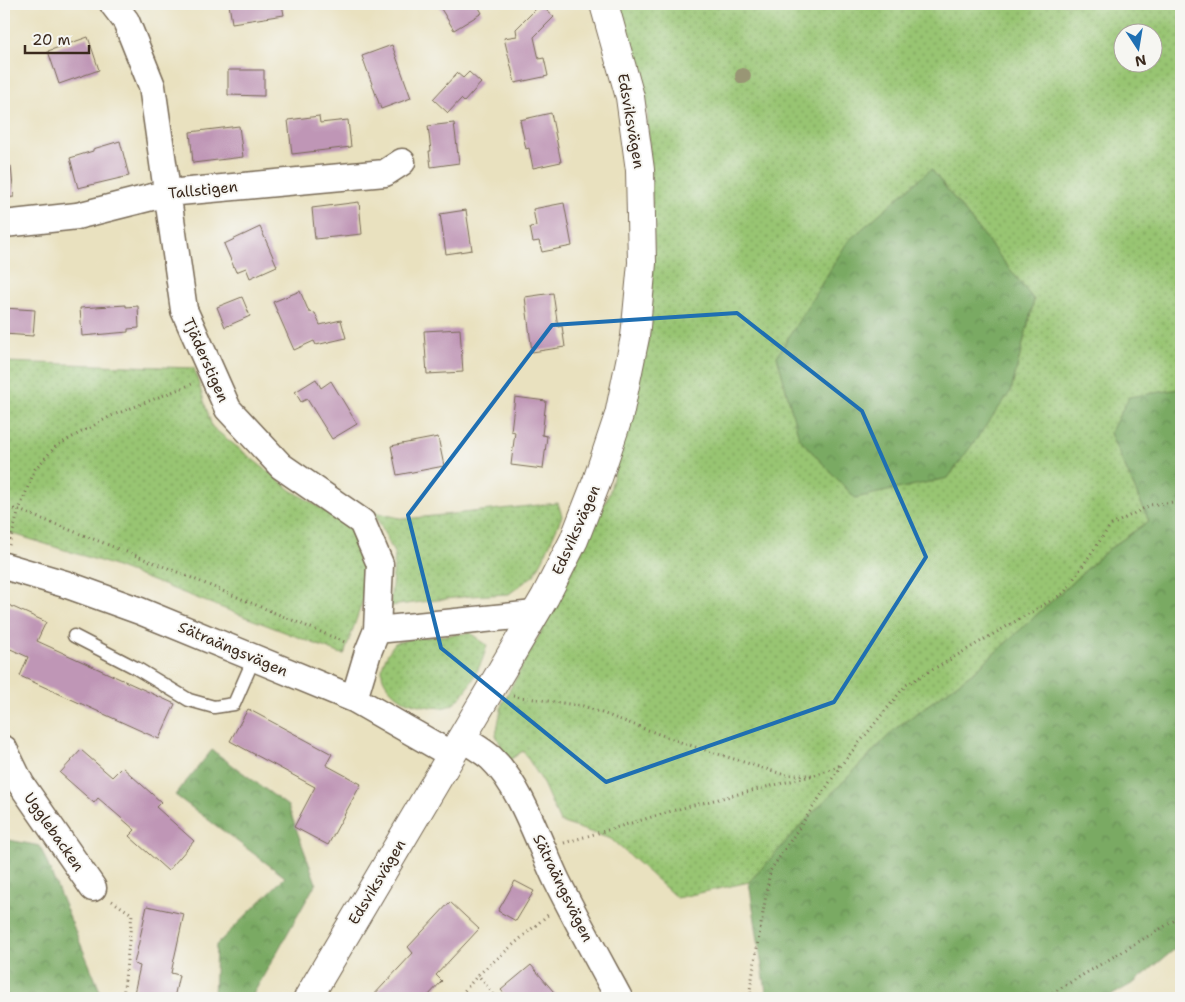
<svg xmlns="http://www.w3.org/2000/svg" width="1185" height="1002" viewBox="0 0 1185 1002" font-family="'Shantell Sans',sans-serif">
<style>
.grass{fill:url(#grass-dots);stroke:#6a7848;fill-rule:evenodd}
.forest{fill:url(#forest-crowns);stroke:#5a6a41}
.building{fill:#bf96b6}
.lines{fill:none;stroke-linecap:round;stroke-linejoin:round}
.service-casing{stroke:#786a56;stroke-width:15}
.minor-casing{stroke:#786a56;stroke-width:29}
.tertiary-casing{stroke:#786a56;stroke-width:30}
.path{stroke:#786a56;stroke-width:3;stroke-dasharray:1 4;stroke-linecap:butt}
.service{stroke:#fff;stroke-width:12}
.minor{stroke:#fff;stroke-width:26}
.tertiary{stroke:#fff;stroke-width:28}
.tree{fill:#999674}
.marked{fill:none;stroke:#1f6fb2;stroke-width:4;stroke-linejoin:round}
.labels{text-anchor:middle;stroke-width:4;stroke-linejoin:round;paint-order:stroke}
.street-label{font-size:15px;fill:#3b2a1e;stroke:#f6f6f2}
</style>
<defs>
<pattern id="grass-dots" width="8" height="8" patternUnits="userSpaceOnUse" patternTransform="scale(1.25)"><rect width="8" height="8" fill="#98c572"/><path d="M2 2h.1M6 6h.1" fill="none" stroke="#7da05d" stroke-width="1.8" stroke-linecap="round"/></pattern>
<pattern id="forest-crowns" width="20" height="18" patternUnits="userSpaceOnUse" patternTransform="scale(1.25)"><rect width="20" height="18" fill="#7aaa64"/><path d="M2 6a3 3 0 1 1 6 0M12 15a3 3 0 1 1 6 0" fill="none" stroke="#658b52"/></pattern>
</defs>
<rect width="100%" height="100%" fill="#f6f6f2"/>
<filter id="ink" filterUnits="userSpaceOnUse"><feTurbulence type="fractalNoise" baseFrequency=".02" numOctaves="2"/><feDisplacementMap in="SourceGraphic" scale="10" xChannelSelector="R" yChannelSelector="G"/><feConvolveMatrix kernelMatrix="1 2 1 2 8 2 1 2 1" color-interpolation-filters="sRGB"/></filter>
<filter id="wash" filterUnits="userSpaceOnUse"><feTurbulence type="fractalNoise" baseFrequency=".0096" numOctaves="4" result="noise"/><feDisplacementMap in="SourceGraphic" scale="20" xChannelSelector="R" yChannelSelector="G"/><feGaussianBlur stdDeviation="1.12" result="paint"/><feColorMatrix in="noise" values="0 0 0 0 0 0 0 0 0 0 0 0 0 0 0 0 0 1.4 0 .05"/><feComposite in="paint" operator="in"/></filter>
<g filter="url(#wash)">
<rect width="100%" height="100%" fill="#e9e1bf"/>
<path class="grass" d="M619,4H1181V390L1179,389L1110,433L1149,521L1109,549L976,670L895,729L806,820L749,882L677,898L611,839L560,822L541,779L523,751L508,761L496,735L502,704L542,630L609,494L649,336L654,246L647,107ZM1122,32H1152V62H1122ZM931,169L1034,300L1011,391Z
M4,362L194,368L212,427L291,490L352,527L366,565L363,600L344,655L106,563L4,531Z
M558,503L562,516L543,559L534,575L509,594L470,596L390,606L395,555L374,512L404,519Z
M470,633L487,645C484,661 464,702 449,706C440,710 417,705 408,702C399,699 386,687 383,678C379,666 388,652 395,643L410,639Z"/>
<path class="forest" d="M931,169L1034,300L1011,391L948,478L855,498L799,438L777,356L848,241Z
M1179,389L1181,390V944L1135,982L1107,998H767L749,882L806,820L895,729L976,670L1109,549L1149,521L1110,433L1129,397Z
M212,750L288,806L316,883L251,998H214L216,945L285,877L175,795Z
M4,839L40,846L103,998H4Z"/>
<g id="blocks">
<path class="building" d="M229,4H282L284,15L232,23Z
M438,4H477L482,13L454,30Z
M540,5L554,17L534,37L539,59L544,58L548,76L515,83L504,38L517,36L516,29Z
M88,37L99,70L59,84L48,51Z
M392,45L411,98L381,109L362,56Z
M228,70H264V96L228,95Z
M469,72L481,83L464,102L461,99L448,113L433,99L457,73L463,78Z
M551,113L561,162L533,168L529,148L526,149L520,120Z
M319,116L320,123L348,120L351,147L292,154L288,120Z
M454,123L459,163L431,167L429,151H431L428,126Z
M239,126L243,157L193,163L190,132Z
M120,141L129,176L78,188L70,158L93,151V149Z
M11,166L14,197L4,198V167Z
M359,202L362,234L315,239L312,208Z
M564,203L572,246L542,252L539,241L533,242L530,227L536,226L533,209Z
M466,210L472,250L446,254L440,214Z
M260,227L277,266L250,278L246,268L236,272L224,244Z
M300,291L309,312L315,313L320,325L341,320L346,338L316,345L314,341L294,350L273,302Z
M553,293L558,327L562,326L565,347L532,352L525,297Z
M242,297L250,316L225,327L217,307Z
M126,305V307L138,306L139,328L128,329V332L82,336L80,308Z
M4,308L35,310L33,336L4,334Z
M460,329L463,372L427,374L424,331Z
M316,379L321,388L331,381L357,424L332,439L307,399L301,402L295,392Z
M515,397L546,401L542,435L547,436L543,469L511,465L515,432L511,431Z
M438,437L444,466L397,475L391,446Z
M4,603L46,622L37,641L175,704L159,739L20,676L28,657L4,646Z
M248,709L332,754L326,765L361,784L328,845L294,827L315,787L230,741Z
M81,750L112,777L122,767L161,802L156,807L194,841L168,871L129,836L135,830L98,798L94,803L60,773Z
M515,881L534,891L516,921L498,911Z
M450,902L479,929L436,975L442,981L426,998H371L413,953L408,947Z
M147,906L184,914L171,973L179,975L174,998H133L140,966L134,964Z
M531,965L559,998H508L501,990Z"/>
</g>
</g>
<g filter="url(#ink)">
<use href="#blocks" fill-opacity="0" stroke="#786a56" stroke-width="1"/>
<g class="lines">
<g class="service-casing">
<path id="service" d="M74,636L136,668L189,700L214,707L234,704L254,658"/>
</g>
<g class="minor-casing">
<path id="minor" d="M113,4L126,21L152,86L184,310L228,409L281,466L362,522L380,564L377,630L368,652L354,699
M4,224L77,216L168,193L385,173L402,162
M4,566L65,584L140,611L354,699L452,755
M377,630L534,614
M462,738C472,745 482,750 491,758C521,786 539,844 557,881C577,921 598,959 619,998
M4,749L21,784L93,888"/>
</g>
<g class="tertiary-casing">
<path id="tertiary" d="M308,998L545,597L574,540L597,481L619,415L635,337L642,263L640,170L630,97L604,4"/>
</g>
<path class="path" d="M4,507L19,510L170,569L347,643
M9,545L19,510L35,469L56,446L111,416L192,384
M513,696L583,706L686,744L785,775H815
M564,843L682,808L815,775L841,765
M112,901L132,914L123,998
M458,998L478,975
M496,998L478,975L549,914
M752,998L750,990L770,871L842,764L906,685L1064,593L1110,526L1150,505L1181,501
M1044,998L1177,919L1181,915"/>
<use href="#service" class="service"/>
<use href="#minor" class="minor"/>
<use href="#tertiary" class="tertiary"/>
</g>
<circle class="tree" cx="743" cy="76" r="8"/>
</g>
<path class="marked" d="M737,313L862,411L926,557L834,702L606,782L441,648L408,515L552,325Z"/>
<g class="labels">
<g class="street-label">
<text transform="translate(631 121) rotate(80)" y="5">Edsviksvägen</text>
<text transform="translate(203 190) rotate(-6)" y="5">Tallstigen</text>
<text transform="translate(206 360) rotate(66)" y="5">Tjäderstigen</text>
<text transform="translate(576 530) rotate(-66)" y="5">Edsviksvägen</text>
<text transform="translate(233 649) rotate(23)" y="5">Sätraängsvägen</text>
<text transform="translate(54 832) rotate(55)" y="5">Ugglebacken</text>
<text transform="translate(377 882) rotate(-59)" y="5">Edsviksvägen</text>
<text transform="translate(563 888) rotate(64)" y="5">Sätraängsvägen</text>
</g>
</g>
<rect width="1185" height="1002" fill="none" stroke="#f6f6f2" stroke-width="20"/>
<g transform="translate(1138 48) rotate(168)"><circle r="24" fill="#f6f6f2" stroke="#aba49d"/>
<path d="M0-4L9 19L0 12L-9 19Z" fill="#1f6fb2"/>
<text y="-8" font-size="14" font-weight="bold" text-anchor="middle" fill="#3b2a1e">N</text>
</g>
<path d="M25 45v8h64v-8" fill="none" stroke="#3b2a1e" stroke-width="2.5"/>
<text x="32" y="45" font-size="15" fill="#3b2a1e" stroke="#f6f6f2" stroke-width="4" paint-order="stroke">20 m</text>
</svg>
